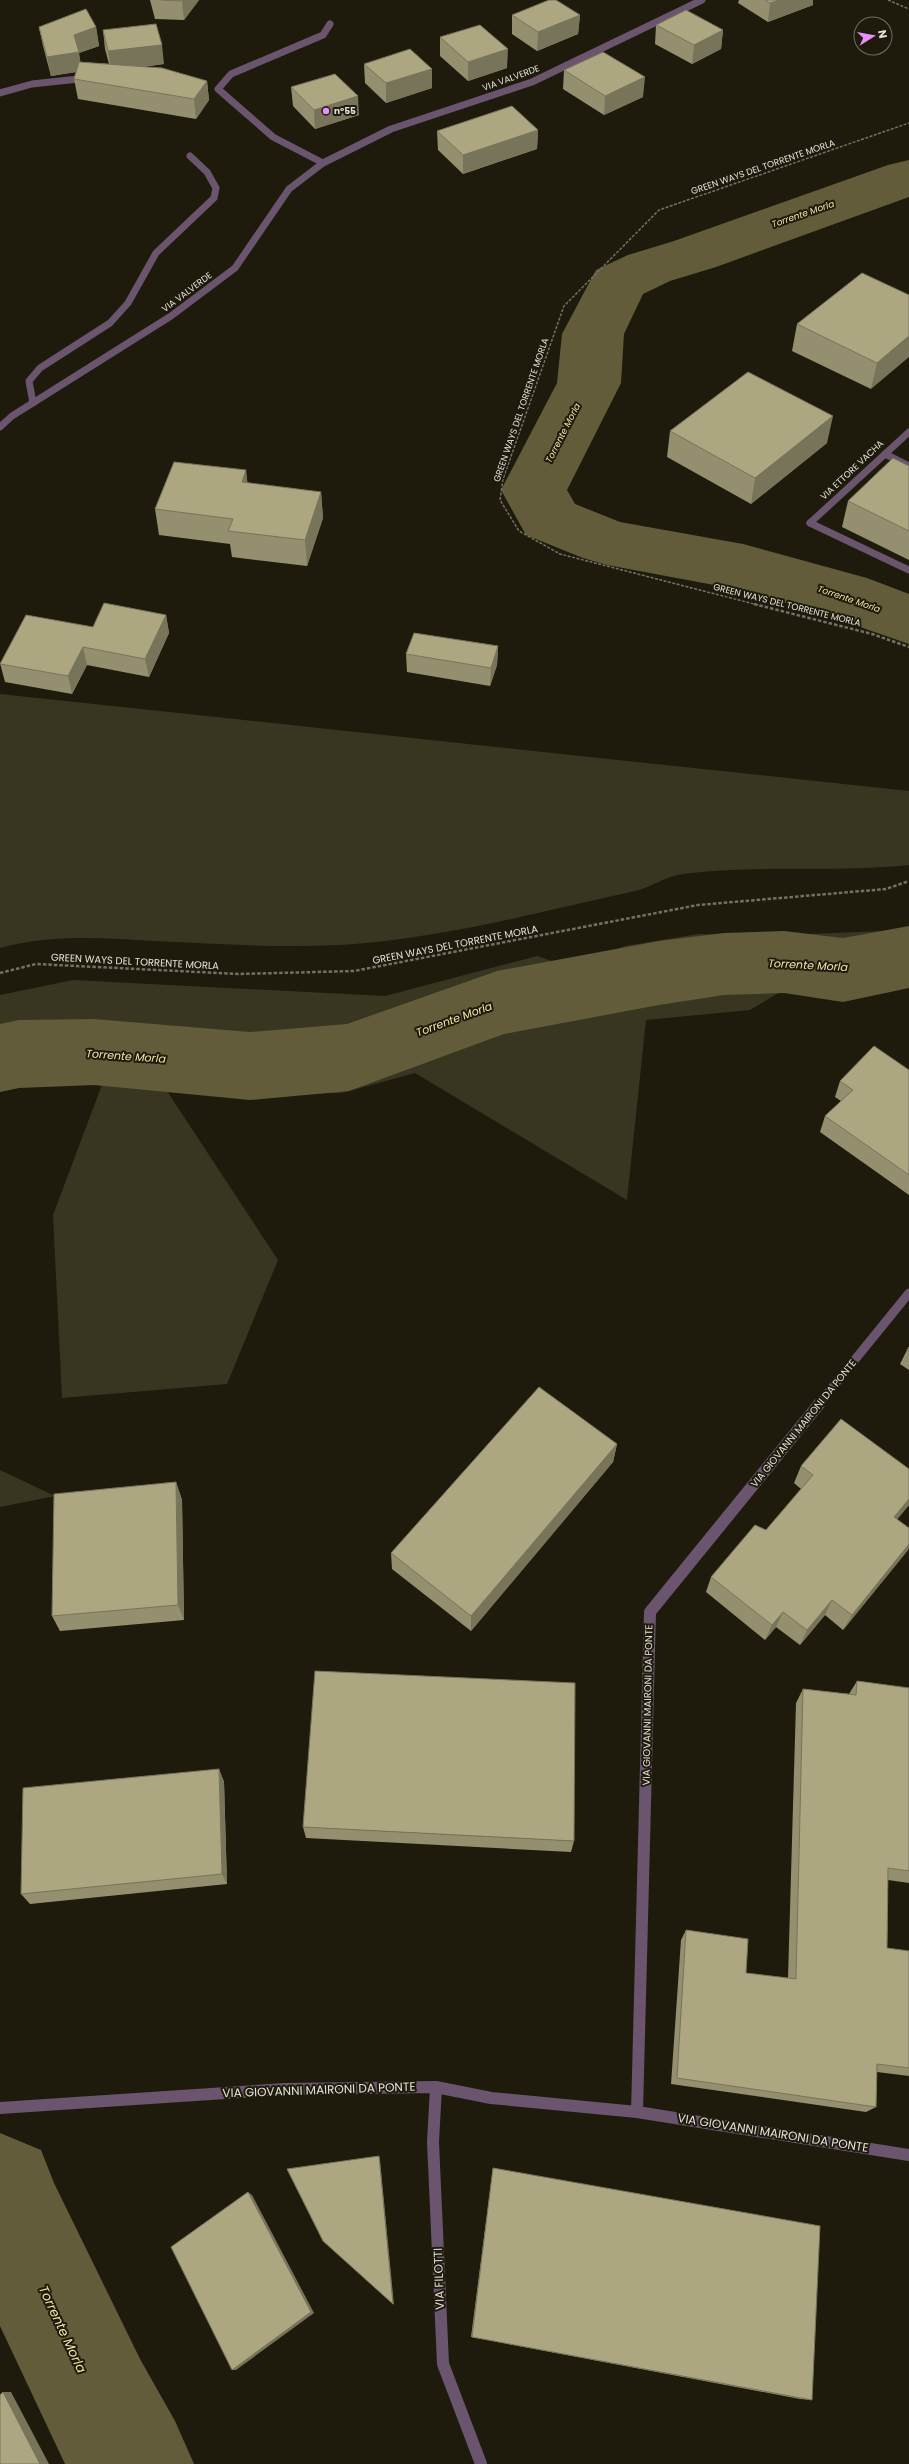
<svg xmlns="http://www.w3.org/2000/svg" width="909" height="2464" viewBox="0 0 909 2464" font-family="Poppins,sans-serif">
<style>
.green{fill:#383521}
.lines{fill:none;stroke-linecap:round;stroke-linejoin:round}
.river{fill:#625c3a;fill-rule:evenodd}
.path-far1{stroke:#737165;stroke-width:1.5;stroke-dasharray:3 1.5;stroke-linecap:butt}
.path{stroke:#737165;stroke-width:2.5;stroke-dasharray:3.5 2;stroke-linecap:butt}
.service{stroke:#6a546e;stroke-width:7}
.minor-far2{stroke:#6a546e;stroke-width:7}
.minor-far1{stroke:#6a546e;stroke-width:9}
.minor{stroke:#6a546e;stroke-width:12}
.wall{fill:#948f6f}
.shaded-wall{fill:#78745a}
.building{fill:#aca681;stroke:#78745a}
.poi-dot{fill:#ea8dfd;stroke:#1e1b0d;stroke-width:1.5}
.labels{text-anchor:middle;stroke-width:4;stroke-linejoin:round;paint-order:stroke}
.far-street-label{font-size:9px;fill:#e3e2d9;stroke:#1e1b0d}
.far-poi-label{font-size:9px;font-weight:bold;fill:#e3e2d9;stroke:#1e1b0d;text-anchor:start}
.far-water-label{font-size:9px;font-style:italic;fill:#f1e6a7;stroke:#1e1b0d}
.street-label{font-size:10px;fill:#e3e2d9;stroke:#1e1b0d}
.water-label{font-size:11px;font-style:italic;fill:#f1e6a7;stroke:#1e1b0d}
.near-street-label{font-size:12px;fill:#e3e2d9;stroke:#1e1b0d}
.near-water-label{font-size:13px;font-style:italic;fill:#f1e6a7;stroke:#1e1b0d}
</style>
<rect width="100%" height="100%" fill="#1e1b0d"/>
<path class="green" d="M0,694L909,791V865C834,873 758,864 683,874C665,876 649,889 631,892C535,913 439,939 340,945C279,948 217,944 156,941C102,938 52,934 0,948Z
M883,931L750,1010L646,1020L627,1200L415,1073L342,1093L246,1095L118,1039L29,1041L0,1046V995L73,980L385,996L537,956L573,968L625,946L698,934L784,935Z
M103,1082L163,1085L278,1260L227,1384L62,1398L53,1215Z
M0,1470L55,1496L0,1507Z"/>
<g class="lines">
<path class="river" d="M909,160V197L716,267L670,281L643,294L624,334L621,383L567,490L575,504L620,522L743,544L867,578L909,594V644L817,612L741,590L607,565L583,558L526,535L501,490L557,383L562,334L596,270L628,255L674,241L888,165Z
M909,926V988L843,1002L784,993L724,995L659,1005L504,1034L349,1091L250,1100L94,1085L19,1088L0,1092V1024L19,1020L94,1019L250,1032L347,1024L497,971L659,941L724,933L784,931L843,938Z
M0,2133L41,2150L54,2183L140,2359L175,2421L194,2464H65L0,2326Z"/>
<path class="path-far1" d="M888,0L909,9
M758,605L560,554L519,531L500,500L503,479L564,306L659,210L909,123"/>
<path class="path" d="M754,604L872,634L909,647
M0,973L36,964L239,974L354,971L698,905L886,889L909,881"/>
<path class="service" d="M33,403L29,381L40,368L110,323L128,303L156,253L214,198L216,188L207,172L190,156
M885,454L909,466
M810,523L909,570"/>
<path class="minor-far2" d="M0,93L32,84L88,78
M323,163L273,137L218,89L231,74L323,35L330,24
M0,427L12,416L171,316L235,268L289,189L323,163L391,129L532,82L702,0
M810,523L909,432"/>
<path class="minor-far1" d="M818,1405L909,1293"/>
<path class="minor" d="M436,2087L433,2142L443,2364L481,2464
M0,2108L285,2089L436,2087L491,2098L637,2112L909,2155
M637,2112L650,1612L819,1404"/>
</g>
<path class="wall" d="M150,0H199L184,20L155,19Z
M739,0H813V5L768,22L738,3Z
M512,15H580L578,34L537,51L512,34Z
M656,25L723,30L721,49L692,64L655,44Z
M39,27H96L99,46L79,53L80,62L109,64L105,49L103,30L164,64L142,67L207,81L209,100L196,119L78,99L74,79L76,72L51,76L43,46Z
M440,37L507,68L468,81L440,56Z
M364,64L432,88L386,103L365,83Z
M564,70L643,97L604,115L563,89Z
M291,87L359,115L315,129L293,106Z
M538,130L537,149L463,174L438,150L437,131Z
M909,295L871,389L792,351L797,324Z
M670,431L827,443L751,504L667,457Z
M909,466V560L842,527L848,501Z
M246,470L247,483L321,492L323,518L307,566L232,557L230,544L159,535L155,509Z
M166,615L169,633L149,677L87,665L72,694L5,682L0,663L93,627Z
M498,646L497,665L490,686L407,672L406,654Z
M909,1070V1195L820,1132L825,1116L841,1101L835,1097L840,1081Z
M909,1347V1370L900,1364L907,1350Z
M617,1444L613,1462L471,1631L392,1569L391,1553Z
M801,1466L909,1469V1505L897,1519L908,1550L843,1630L825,1615L800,1645L776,1627L765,1640L706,1592L711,1577L766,1530L801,1489L794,1483Z
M176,1482L182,1500L184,1620L60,1631L52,1616Z
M857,1681L909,1688V1883L888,1880L887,1948L909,1951V2076L877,2072L876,2107L866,2112L671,2084L681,1940L686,1930L746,1973L788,1978L796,1703L803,1689L849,1694Z
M219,1769L224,1782L227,1884L30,1904L21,1894Z
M303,1827L574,1841L571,1852L306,1838Z
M493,2168L812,2400L800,2399L471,2337Z"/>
<path class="shaded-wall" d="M183,0H199L184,20L182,1Z
M779,0H813V5L768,22L770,3Z
M580,15L578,34L537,51L538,32Z
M96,27L99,46L79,53L82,71L51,76L47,57L74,35Z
M723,30L721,49L692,64L694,45Z
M162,45L164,64L111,71L108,51Z
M508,49L507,68L468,81V62Z
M432,69V88L386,103V83Z
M645,77L643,97L604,115L605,96Z
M207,81L209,100L196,119L194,99Z
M358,96L359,115L315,129L314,110Z
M538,130L537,149L463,174V155Z
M909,336V357L871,389L877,363Z
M833,416L827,443L751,504L755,478Z
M246,470L249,496L242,482Z
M321,492L323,518L307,566L305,540Z
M166,615L169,633L149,677L145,659Z
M498,646L497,665L490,686L491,668Z
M83,647L87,665L72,694L68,676Z
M617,1444L613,1462L471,1631V1616Z
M176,1482L182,1500L184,1620L178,1605Z
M909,1499V1505L886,1533L894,1517Z
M909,1544V1548L908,1550L843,1630L852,1615Z
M832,1600L825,1615L800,1645L807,1630Z
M783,1612L776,1627L765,1640L772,1625Z
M219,1769L224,1782L227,1884L222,1874Z
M379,2156L380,2160L394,2305L393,2304Z
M248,2192L252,2195L314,2313L236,2370H232Z
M3,2392H11L49,2464H40Z"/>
<path class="building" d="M161,0H183L182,1Z
M549,0H556L580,15L538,32L512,15Z
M765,0H779L770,3Z
M86,9L96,27L74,35L79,52L47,57L39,27Z
M686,10L723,30L694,45L656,25Z
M156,24L162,45L108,51L103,30Z
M480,25L508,49L468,62L440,37Z
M410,49L432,69L386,83L364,64Z
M603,52L645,77L605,96L564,70Z
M79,62L162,68L207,81L194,99L74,79Z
M335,74L358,96L314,110L291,87Z
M512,106L538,130L463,155L437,131Z
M862,273L909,295V336L877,363L797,324Z
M748,372L833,416L755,478L670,431Z
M893,458L909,466V531L848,501Z
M174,462L246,470L242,482L321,492L305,540L228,531L233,519L155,509Z
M104,603L166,615L145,659L83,647L68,676L0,664L26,615L93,627Z
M414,633L498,646L491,668L406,654Z
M874,1046L909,1070V1175L825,1116L853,1090L840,1081Z
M909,1347V1352L907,1350Z
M539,1387L617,1444L471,1616L391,1553Z
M841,1419L909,1469V1499L894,1517L909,1528V1544L852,1615L832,1600L807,1630L783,1612L772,1625L711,1577L755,1525L766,1530L813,1475L801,1466Z
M176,1482L178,1605L52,1616L54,1494Z
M315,1671L575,1683L574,1841L303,1827Z
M857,1681L909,1688V1871L888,1868L887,1948L909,1951V2068L877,2064L876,2107L677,2078L686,1930L748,1939L746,1973L796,1979L803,1689L856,1695Z
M219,1769L222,1874L21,1894L23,1788Z
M379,2156L393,2304L323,2241L287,2169Z
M493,2168L820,2226L812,2400L472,2337Z
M248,2192L311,2312L232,2370L171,2247Z
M3,2392L40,2464H0V2395Z"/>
<circle class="poi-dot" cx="326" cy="111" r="4"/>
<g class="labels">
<g class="far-street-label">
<text transform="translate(511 78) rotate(-20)" y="3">VIA VALVERDE</text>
<text transform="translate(763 167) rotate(-19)" y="3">GREEN WAYS DEL TORRENTE MORLA</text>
<text transform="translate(187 292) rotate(-37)" y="3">VIA VALVERDE</text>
<text transform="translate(521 410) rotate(-71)" y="3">GREEN WAYS DEL TORRENTE MORLA</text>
<text transform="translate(852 470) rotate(-43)" y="3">VIA ETTORE VACHA</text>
<text transform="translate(787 605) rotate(14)" y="3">GREEN WAYS DEL TORRENTE MORLA</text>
</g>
<g class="far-poi-label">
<text x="334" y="114">n°55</text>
</g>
<g class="far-water-label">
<text transform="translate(803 214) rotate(-19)" y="3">Torrente Morla</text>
<text transform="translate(563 433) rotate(-63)" y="3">Torrente Morla</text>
<text transform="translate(849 599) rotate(19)" y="3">Torrente Morla</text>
</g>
<g class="street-label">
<text transform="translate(455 944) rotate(-11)" y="4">GREEN WAYS DEL TORRENTE MORLA</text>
<text transform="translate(135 961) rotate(3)" y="4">GREEN WAYS DEL TORRENTE MORLA</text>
<text transform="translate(803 1423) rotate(-51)" y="4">VIA GIOVANNI MAIRONI DA PONTE</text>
<text transform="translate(647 1705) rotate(-89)" y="4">VIA GIOVANNI MAIRONI DA PONTE</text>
</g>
<g class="water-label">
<text transform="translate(808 965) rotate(3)" y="4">Torrente Morla</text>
<text transform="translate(454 1019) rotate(-20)" y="4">Torrente Morla</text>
<text transform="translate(126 1056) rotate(4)" y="4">Torrente Morla</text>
</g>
<g class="near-street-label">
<text transform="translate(319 2090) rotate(-2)" y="4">VIA GIOVANNI MAIRONI DA PONTE</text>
<text transform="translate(773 2133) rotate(9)" y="4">VIA GIOVANNI MAIRONI DA PONTE</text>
<text transform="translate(439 2279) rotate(-92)" y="4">VIA FILOTTI</text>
</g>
<g class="near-water-label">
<text transform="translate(63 2329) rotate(65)" y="5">Torrente Morla</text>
</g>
</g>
<g transform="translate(873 36) rotate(79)"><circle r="19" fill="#1e1b0d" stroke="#6d6b5f"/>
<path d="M0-3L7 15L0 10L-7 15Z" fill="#ea8dfd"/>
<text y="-6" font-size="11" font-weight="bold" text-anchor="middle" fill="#e3e2d9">N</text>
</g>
</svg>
